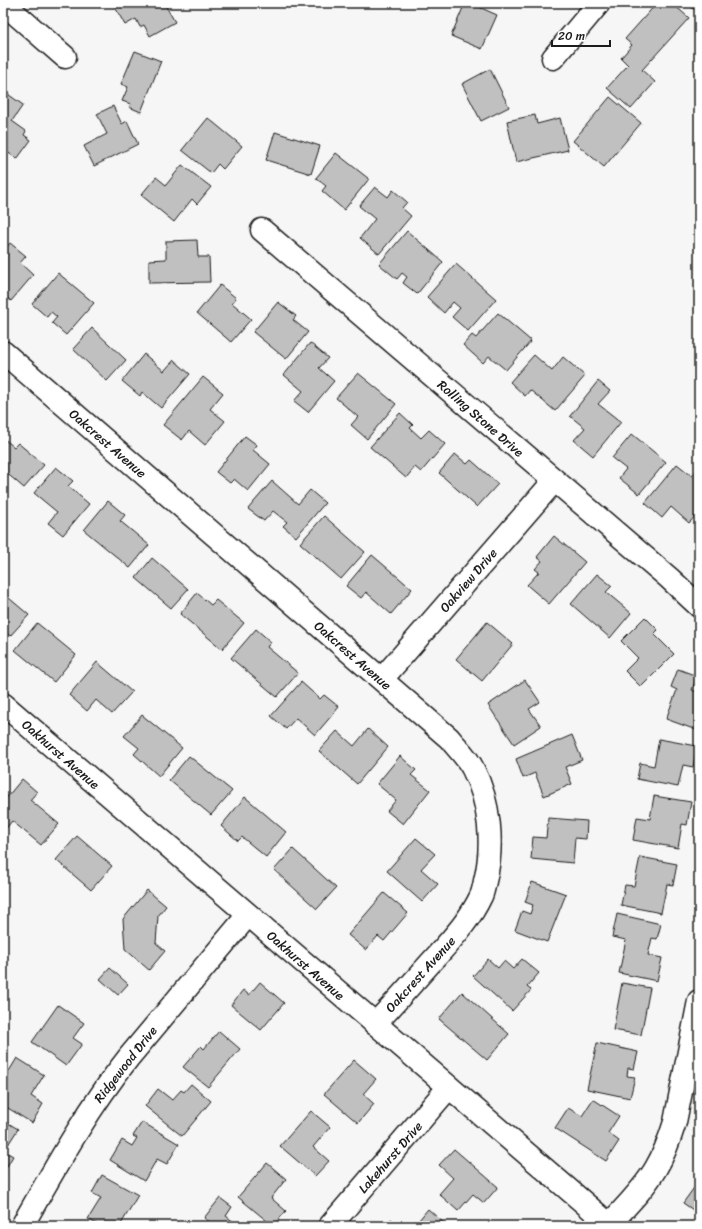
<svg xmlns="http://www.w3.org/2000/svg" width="702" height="1229" viewBox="0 0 702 1229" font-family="Sriracha,sans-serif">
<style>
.building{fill:#c0c0c0;stroke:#1c1c1c}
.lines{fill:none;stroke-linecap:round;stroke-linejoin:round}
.street-casing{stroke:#1c1c1c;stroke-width:25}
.secondary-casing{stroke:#1c1c1c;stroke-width:25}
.street{stroke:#fff;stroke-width:22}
.secondary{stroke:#fff;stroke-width:22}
.labels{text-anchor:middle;stroke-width:3;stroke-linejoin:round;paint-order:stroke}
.street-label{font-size:13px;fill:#1c1c1c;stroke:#fff}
</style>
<rect width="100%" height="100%" fill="#f6f6f6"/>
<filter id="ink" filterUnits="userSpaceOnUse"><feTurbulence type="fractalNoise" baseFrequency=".025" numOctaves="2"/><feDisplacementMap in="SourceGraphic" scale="8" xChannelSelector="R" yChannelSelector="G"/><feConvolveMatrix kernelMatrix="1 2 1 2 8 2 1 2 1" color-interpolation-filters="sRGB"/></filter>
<g filter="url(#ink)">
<path class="building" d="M123,3H164L175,22L150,36L144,25L140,27L136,19L125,25L115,7Z
M465,3H470L497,15L482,49L451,36Z
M657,3H672L689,18L642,70L655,82L631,109L607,88L628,65L621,58L632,45L625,39Z
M686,3H699V5L695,10Z
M135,51L161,61L141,112L129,107L131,104L122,101L128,87L121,84Z
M490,69L509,107L481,121L462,84Z
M5,92L23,105L12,121L26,131L24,135L31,140L17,159L3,149V95Z
M610,97L641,123L604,167L573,141Z
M113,106L122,124L127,121L138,144L94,166L84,146L107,134L97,114Z
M535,115L537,124L560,118L568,150L516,162L507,121Z
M208,118L242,146L223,169L218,164L211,173L182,150Z
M275,132L320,146L311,174L266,160Z
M336,153L369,179L344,210L322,191L326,186L316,178Z
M182,165L211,187L197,204L192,199L174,222L141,195L156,177L166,185Z
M375,187L388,197L393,190L407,202L402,208L411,216L379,254L360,238L375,219L359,206Z
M407,231L443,262L417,294L403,283L407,277L402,273L397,279L379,264Z
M197,240L198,257H209L210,282L149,283V260L166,259V241Z
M10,243L26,256L20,263L33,275L11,301L3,294V251Z
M456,264L496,299L468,331L452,317L460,308L453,302L444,313L427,297Z
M58,273L94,303L66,335L52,323L57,317L51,312L47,317L32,304Z
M220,285L236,298L232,303L251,319L231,342L197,313Z
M278,302L296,316L293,320L308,332L286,359L253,332Z
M498,313L531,341L506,370L489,356L483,363L463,345L472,335L476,338Z
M92,328L126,360L107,381L73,349Z
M310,343L328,358L319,368L334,381L308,412L294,401L303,391L284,375Z
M144,354L164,371L174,360L190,374L161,408L142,392L140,396L122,381Z
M534,355L552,371L563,357L585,376L555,411L530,390L525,396L510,382Z
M358,373L396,404L367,439L351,425L358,417L336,398Z
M203,377L223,393L210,409L225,421L205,445L189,431L182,440L163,425Z
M598,381L610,391L598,404L621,422L593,456L574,440L585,428L570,416Z
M400,413L413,425L410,428L421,438L429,430L445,444L421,472L415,467L406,478L370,447Z
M632,434L666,462L639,494L619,478L626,469L612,458Z
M245,436L257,445L253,450L270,464L248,491L234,479L230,483L216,472Z
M3,438L14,447L18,443L44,465L24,488L3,470Z
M455,454L467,464L471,460L498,484L477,507L439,473Z
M677,464L692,476L699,468V512L689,523L671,507L662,518L645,503Z
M56,467L73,481L68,486L89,504L63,535L48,523L57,512L34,493Z
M272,481L298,504L310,490L325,503L296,537L283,526L287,522L273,511L264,521L248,509Z
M108,501L125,515L120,521L149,545L130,568L84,530Z
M324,516L365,552L341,579L300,543Z
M554,536L585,562L549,604L527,585L539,572L535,569L542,561L537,557Z
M372,555L412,589L391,614L366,592L361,598L346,586Z
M152,558L188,589L171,608L136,578Z
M597,574L612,586L606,592L631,613L610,638L571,604Z
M3,593L29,615L10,636L3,630Z
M197,593L211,605L216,600L244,623L222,649L180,614Z
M645,617L658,630L654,634L674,654L641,687L625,671L638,658L621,641Z
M487,622L513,644L482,681L456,659Z
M37,623L76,655L54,682L15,650Z
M256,629L271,642L267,647L298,673L277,697L231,658Z
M97,662L132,692L112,714L96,700L87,711L69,695Z
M678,669L697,676L692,690L699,693V731L666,719L677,690L671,687Z
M525,680L540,702L529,709L541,726L514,744L488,705Z
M301,682L320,699L324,695L339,707L315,735L296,718L286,729L271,716Z
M142,715L182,748L159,776L134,754L139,748L124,736Z
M368,729L388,747L357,784L319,751L337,731L354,746Z
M572,735L582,760L565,767L572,784L544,796L535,773L523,778L516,759Z
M659,739L697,746L693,767L683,765L678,787L637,779L640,763L654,766Z
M189,756L232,791L211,815L169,780Z
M400,756L416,770L411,775L430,790L403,824L387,811L396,800L377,784Z
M22,779L37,792L30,800L59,824L41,845L12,821L3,832V802Z
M654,796L691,802L687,825L682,824L678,848L633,840L637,817L650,819Z
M245,797L286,832L266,857L242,837L238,841L221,826Z
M548,818L587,821L586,839L575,838L573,863L531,859L533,837L546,838Z
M77,836L112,866L91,890L56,860Z
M416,838L435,854L421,869L438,884L422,902L387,871Z
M293,849L336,888L317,909L274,870Z
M640,857L677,864L673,885L667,884L661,913L621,905L625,885L634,886Z
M532,882L566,894L547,942L515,930L522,911L530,914L533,905L525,902Z
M147,890L166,906L158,916L156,943L165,951L149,970L125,949L123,919Z
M384,893L408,913L384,941L378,936L366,950L348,935Z
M617,914L661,924L657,939L652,938L648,955L662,958L657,981L619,973L626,940L612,937Z
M488,959L498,968L504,961L513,969L522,959L539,973L527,987L531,990L512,1011L473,976Z
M110,968L128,984L118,995L100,979Z
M260,982L284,1003L261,1030L231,1005L243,990L249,995Z
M622,983L650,988L641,1035L613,1030Z
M462,992L509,1034L487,1060L439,1019Z
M58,1005L84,1023L73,1038L82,1044L66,1066L32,1042Z
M219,1031L240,1049L208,1087L183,1067L201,1046L204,1049Z
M597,1043L638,1052L634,1069L628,1068L627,1076L635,1077L630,1098L587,1089Z
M17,1058L44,1075L31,1096L43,1104L32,1123L3,1105V1081Z
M354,1060L376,1079L363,1094L374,1104L358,1123L324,1094Z
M191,1084L211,1101L182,1136L145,1106L158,1089L172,1100L181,1090L184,1092Z
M593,1099L619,1116L608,1133L619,1141L606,1161L555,1128L568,1108L582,1116Z
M311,1111L330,1127L313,1147L329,1161L315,1176L280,1146Z
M3,1120L18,1129L4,1151L13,1156L3,1173Z
M142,1122L179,1144L167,1164L157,1159L144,1181L110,1160L122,1140L132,1146L137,1138L133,1136Z
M454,1149L498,1187L484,1203L473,1194L458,1211L439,1194L453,1178L439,1165Z
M267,1163L286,1179L271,1198L286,1211L273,1226L238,1197Z
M102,1175L138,1195L120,1226H100L88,1219L101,1198L92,1193Z
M696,1185L699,1187V1214L683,1203Z
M220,1198L232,1207L226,1216L239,1226H215L204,1218Z
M428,1209L447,1226H414Z
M391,1219L400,1226H385Z"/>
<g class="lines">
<g class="street-casing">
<path id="street" d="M3,3L65,57
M553,58L599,3
M262,230L669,578L699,606
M3,352L449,738C457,748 467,757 473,769C490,802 494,845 485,881C484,886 483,892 481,896C470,920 451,940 434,959C414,981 395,1003 375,1024
M382,679L554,481
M609,1225C625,1207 644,1189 656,1168C665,1153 670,1138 675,1122L699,1001
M22,1226C55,1168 87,1110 129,1057L248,915
M330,1226L449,1087"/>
</g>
<g class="secondary-casing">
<path id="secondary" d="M3,704L611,1226"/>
</g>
<use href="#street" class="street"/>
<use href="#secondary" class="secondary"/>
</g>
</g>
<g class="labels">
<g class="street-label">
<text transform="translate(481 418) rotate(41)" y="5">Rolling Stone Drive</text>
<text transform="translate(108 443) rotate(41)" y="5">Oakcrest Avenue</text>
<text transform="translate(468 580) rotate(-49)" y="5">Oakview Drive</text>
<text transform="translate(353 655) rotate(41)" y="5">Oakcrest Avenue</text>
<text transform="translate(61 754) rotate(41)" y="5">Oakhurst Avenue</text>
<text transform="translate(306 965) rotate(41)" y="5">Oakhurst Avenue</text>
<text transform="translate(420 974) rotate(-48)" y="5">Oakcrest Avenue</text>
<text transform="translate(125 1064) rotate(-52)" y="5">Ridgewood Drive</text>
<text transform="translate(390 1157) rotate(-49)" y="5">Lakehurst Drive</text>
</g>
</g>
<rect width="702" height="1229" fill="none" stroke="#fff" stroke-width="16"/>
<rect x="8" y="8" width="686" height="1213" fill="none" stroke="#1c1c1c" stroke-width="1.5" filter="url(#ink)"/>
<path d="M552 40v6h58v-6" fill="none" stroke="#1c1c1c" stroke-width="2"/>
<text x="558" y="40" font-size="12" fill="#1c1c1c" stroke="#ffffff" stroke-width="3" paint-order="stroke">20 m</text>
</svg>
